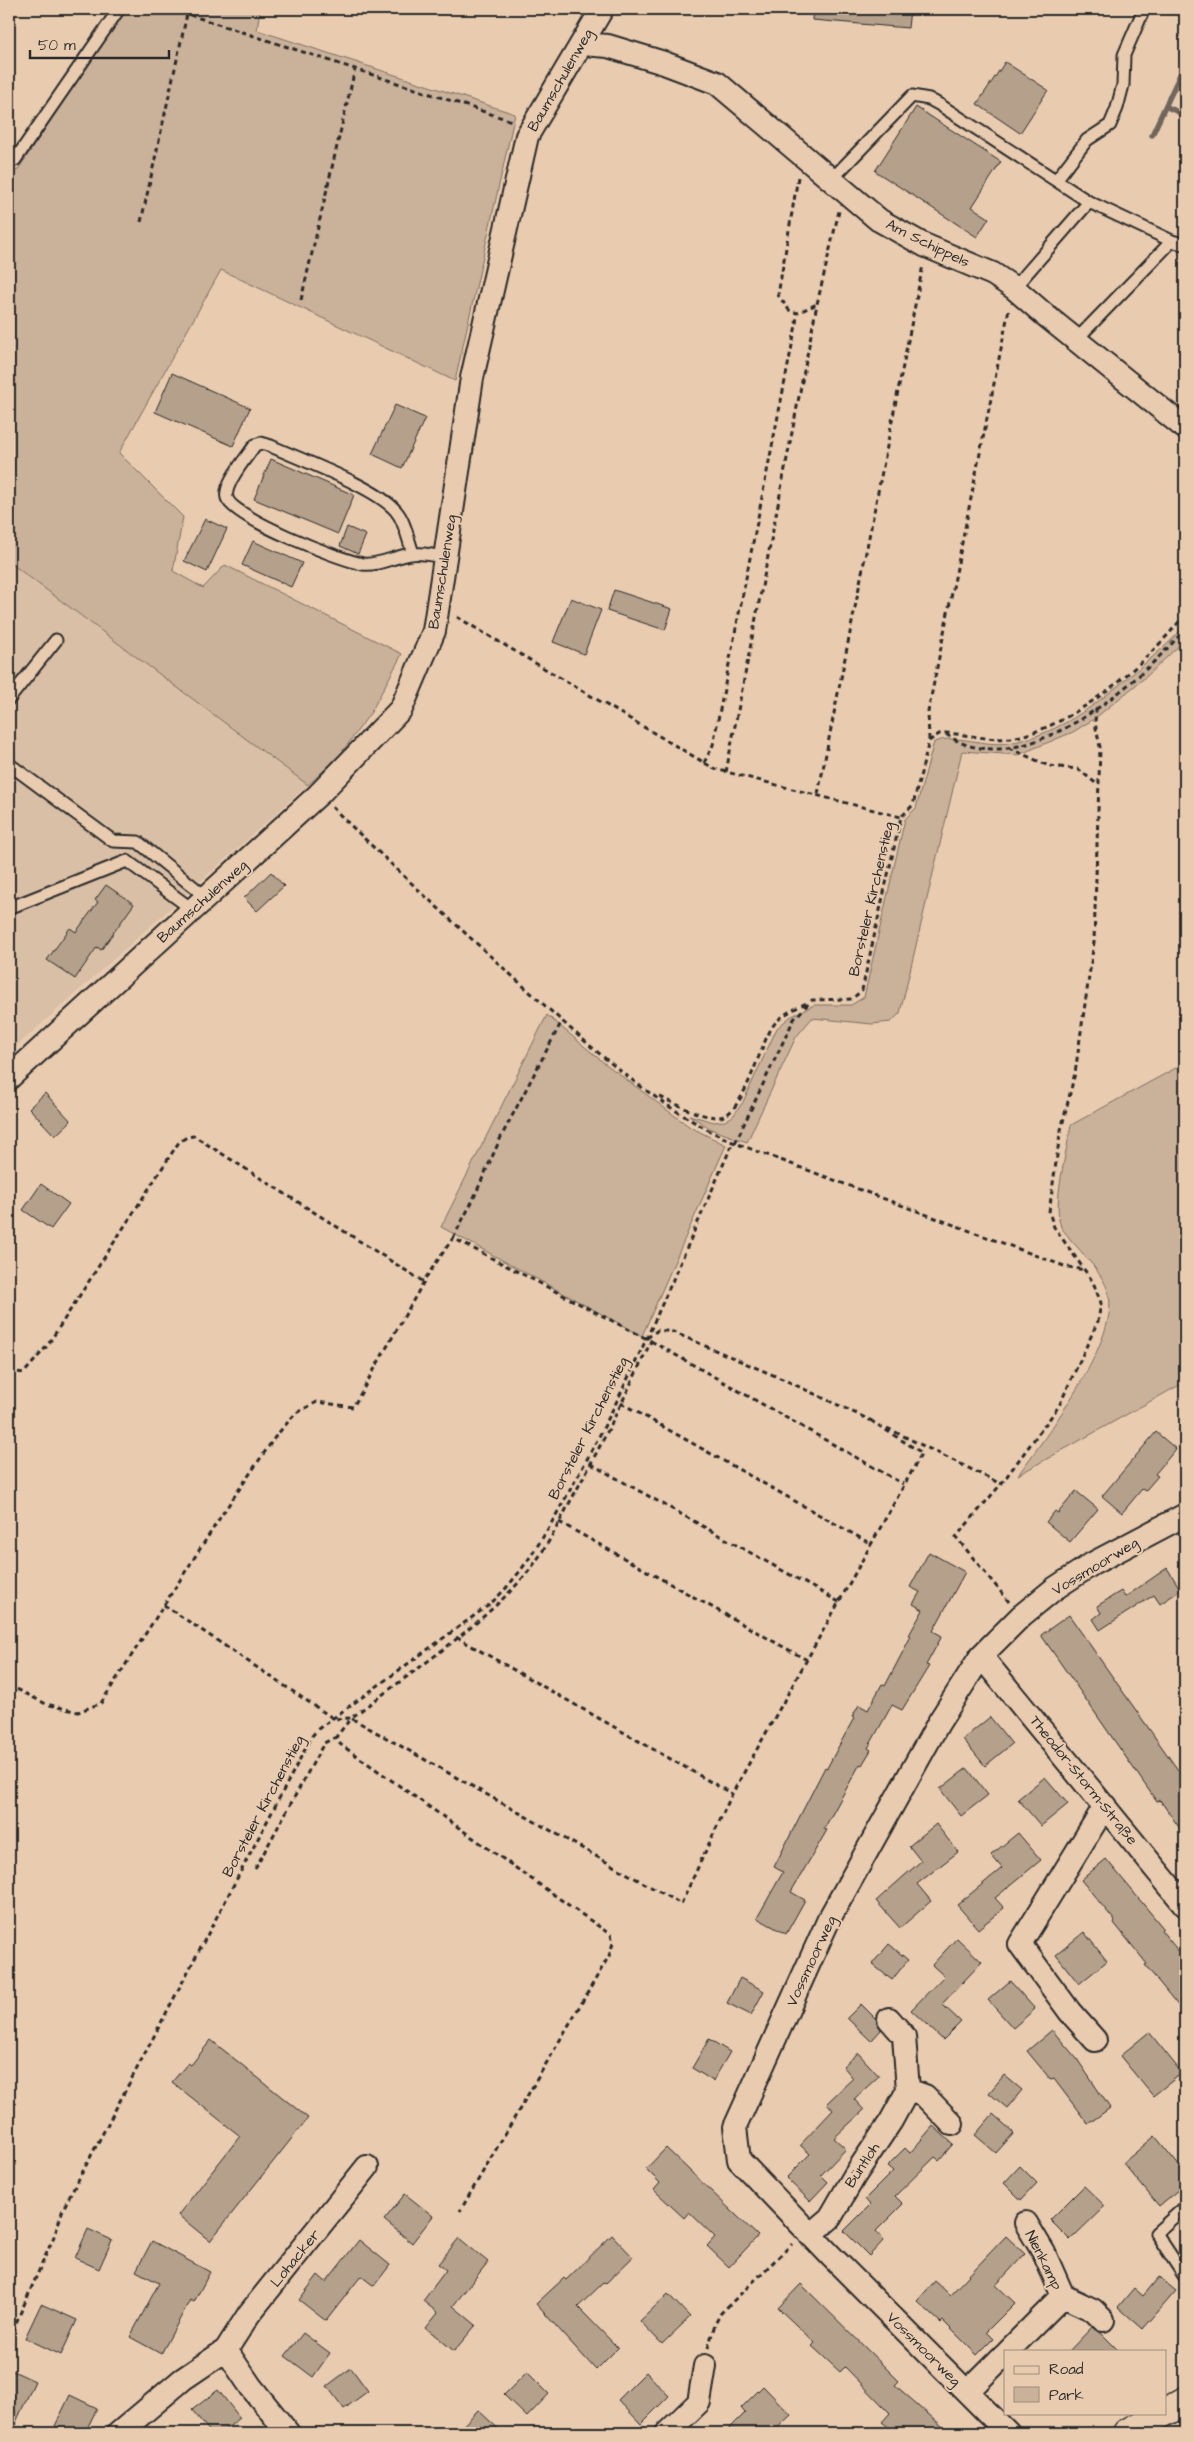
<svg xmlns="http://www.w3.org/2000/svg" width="1194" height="2442" viewBox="0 0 1194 2442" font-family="'Architects Daughter',sans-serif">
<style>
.built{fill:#d9bfa5}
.green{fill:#cab19a;stroke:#7a6e62}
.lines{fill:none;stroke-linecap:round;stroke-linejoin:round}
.stream{stroke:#70665b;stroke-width:5.5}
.building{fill:#b4a08b;stroke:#2b2b2b}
.service-casing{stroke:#2b2b2b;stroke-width:15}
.minor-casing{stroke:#2b2b2b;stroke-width:26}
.secondary-casing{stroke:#2b2b2b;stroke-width:31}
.path{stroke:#2b2b2b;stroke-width:3;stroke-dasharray:5 4;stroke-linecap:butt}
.service{stroke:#e9ccb0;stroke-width:11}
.minor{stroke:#e9ccb0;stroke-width:22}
.secondary{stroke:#e9ccb0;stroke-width:28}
.labels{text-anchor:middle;stroke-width:4;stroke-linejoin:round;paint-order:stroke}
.street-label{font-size:15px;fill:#2b2b2b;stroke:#e9ccb0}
</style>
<rect width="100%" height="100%" fill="#e9ccb0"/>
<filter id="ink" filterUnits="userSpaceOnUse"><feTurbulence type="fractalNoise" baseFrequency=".02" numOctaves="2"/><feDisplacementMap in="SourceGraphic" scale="10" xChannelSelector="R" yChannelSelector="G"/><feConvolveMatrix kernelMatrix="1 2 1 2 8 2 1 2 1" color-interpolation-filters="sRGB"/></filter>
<g filter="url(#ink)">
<path class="built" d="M9,562L308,785L9,1053Z"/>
<path class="green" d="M125,9H260L257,30L515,114L455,381L221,270L119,453L183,517L173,571L203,588L225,565L402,654L371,712L340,755L308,785L9,562V167L17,171Z
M1185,624V640L1147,676L1094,719L1073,732L1018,755L962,751L900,1013L891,1022L872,1024L812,1018L796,1037L747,1142L713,1130L689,1115L714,1122L725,1121L733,1116L743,1102L777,1028L790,1017L814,1005H851L864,997L905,819L916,808L934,742C957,733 983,747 1008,743C1062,735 1105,697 1144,664C1158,652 1175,639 1185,624Z
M547,1015L603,1062L690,1127L726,1145L642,1336L441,1227Z
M1185,1063V1382L1018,1475C1044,1439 1123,1336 1108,1291C1103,1274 1082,1253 1070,1239C1068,1235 1063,1231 1061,1227C1052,1204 1067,1150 1071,1125Z"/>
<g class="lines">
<path class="stream" d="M1167,107L1185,115
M1152,135L1185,64"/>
</g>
<path class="building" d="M813,9H910L908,28L812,20Z
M1005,62L1048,90L1020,133L977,104Z
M916,107L1001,162L972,207L989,218L977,237L875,171Z
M172,373L250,408L233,446L155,412Z
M395,405L425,418L402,468L372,454Z
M271,459L354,495L338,534L254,499Z
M205,519L227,529L207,572L184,561Z
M347,527L366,535L358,554L340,546Z
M253,541L302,563L291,587L242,565Z
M614,590L672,609L665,630L607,611Z
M571,598L601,610L584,654L553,642Z
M271,872L284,886L257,911L244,898Z
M106,885L134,904L101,950L97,947L75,979L47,960L70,928L76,932L98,902L95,900Z
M45,1093L71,1121L55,1136L29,1108Z
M41,1184L69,1204L51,1229L23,1210Z
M1156,1432L1176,1449L1155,1474L1158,1476L1145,1491L1142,1489L1122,1513L1102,1496Z
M1076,1491L1098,1509L1070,1542L1046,1522L1055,1511L1058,1513Z
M929,1552L965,1572L933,1631L942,1636L926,1665L929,1666L902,1710L892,1705L868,1748L871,1750L862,1765L860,1764L824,1829L827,1830L791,1892L805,1900L786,1934L757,1918L783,1872L774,1867L825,1767L827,1768L854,1718L852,1717L859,1705L868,1710L882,1684L885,1686L911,1636L909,1635L923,1610L913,1604L920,1592L910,1587Z
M1167,1568L1181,1590L1160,1604L1154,1595L1100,1630L1093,1619L1101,1613L1097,1606L1121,1591L1125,1597Z
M1069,1615L1185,1780V1836L1160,1800L1157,1802L1041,1635Z
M990,1717L1012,1744L985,1766L963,1739Z
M967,1768L988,1795L961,1816L940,1789Z
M1045,1777L1068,1804L1041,1826L1018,1799Z
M936,1824L958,1852L917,1884L931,1901L900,1928L876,1901L921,1861L909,1846Z
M1018,1833L1041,1860L995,1898L1004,1908L978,1929L957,1905L1002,1868L991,1855Z
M1106,1859L1163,1928L1161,1930L1185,1959V2014L1145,1965L1147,1964L1114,1923L1115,1921L1081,1880Z
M1084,1932L1107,1961L1079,1984L1056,1955Z
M957,1938L982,1962L942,2004L961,2022L943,2040L911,2010L944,1976L932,1965Z
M889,1944L908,1960L892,1980L872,1964Z
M740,1978L764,1991L751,2015L727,2003Z
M1010,1981L1035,2009L1013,2028L988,2000Z
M861,2004L876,2019L881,2030L871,2041L847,2018Z
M1052,2030L1077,2059L1110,2108L1088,2124L1054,2079L1051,2080L1027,2051Z
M1149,2032L1182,2073L1153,2096L1120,2056Z
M709,2039L730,2052L713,2081L692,2068Z
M211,2040L308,2118L210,2241L178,2215L240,2136L172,2082L188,2063L191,2065Z
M858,2053L879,2076L854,2099L864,2110L834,2138L846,2149L821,2175L828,2182L810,2201L786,2178L810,2154L800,2145L833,2110L827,2103L853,2078L843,2066Z
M1004,2075L1022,2090L1007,2108L989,2093Z
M993,2114L1014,2133L996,2153L975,2135Z
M933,2126L953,2144L939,2160L935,2157L895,2196L903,2204L876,2231L884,2240L869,2256L844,2231L870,2205L865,2199L893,2171L887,2166L905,2148L910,2153Z
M1155,2136L1185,2173V2184L1159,2206L1123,2163Z
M666,2148L758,2236L729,2267L707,2246L715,2237L689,2212L684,2218L654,2190L660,2183L646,2169Z
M1020,2166L1037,2183L1021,2200L1004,2183Z
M1084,2186L1105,2206L1070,2240L1050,2220Z
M405,2194L433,2216L412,2243L384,2220Z
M88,2229L112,2240L99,2269L75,2258Z
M612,2235L633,2257L605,2284L603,2283L578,2307L618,2348L596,2370L536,2304L564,2278L566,2280Z
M1006,2236L1025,2254L996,2285L1015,2303L986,2332L993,2339L977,2355L943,2321L941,2323L917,2301L935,2281L950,2295Z
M459,2238L488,2262L453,2306L476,2325L454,2351L426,2328L438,2313L423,2301L446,2270L438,2264Z
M359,2240L390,2265L374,2286L361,2276L326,2321L299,2300L318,2275L326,2282Z
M152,2241L210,2272L194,2302L190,2300L161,2354L130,2337L159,2283L136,2271Z
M1159,2277L1176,2291L1143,2329L1118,2307L1134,2288L1143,2296Z
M801,2284L899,2381L895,2385L950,2433H896L882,2422L890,2413L845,2367L840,2372L812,2346L815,2343L778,2308Z
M668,2294L690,2317L662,2344L640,2321Z
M41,2304L77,2320L61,2355L25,2338Z
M1092,2327L1101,2333L1119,2351H1069Z
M303,2333L330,2353L313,2377L285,2356Z
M351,2368L368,2391L344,2409L327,2386Z
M9,2369L35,2381L11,2433H9Z
M527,2372L549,2394L527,2417L504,2395Z
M646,2372L669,2396L641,2424L618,2400Z
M763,2386L791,2415L772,2433H725L745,2413L741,2408Z
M218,2390L240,2418L221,2433H211L192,2410Z
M70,2395L97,2408L85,2433H70L55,2426Z
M478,2410L503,2433H456Z"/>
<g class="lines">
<g class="service-casing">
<path id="service" d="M9,156L15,160L119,9
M831,180L912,96L929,99L940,105L1089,202
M1056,180L1087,140L1110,125L1117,108L1123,85L1124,55L1144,9
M1172,241L1185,245
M1014,288L1089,202L1172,241L1076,340
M413,553C408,540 405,521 396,511C376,487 301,460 271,446L261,443L255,445C247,457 223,484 227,498C233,518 340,560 363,564C378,566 396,556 411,554C421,552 434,556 445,557
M9,699L56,640
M9,764L113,841L138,842L206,897
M9,908L127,861L193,910
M1185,2207L1156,2233L1185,2277"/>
</g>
<g class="minor-casing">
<path id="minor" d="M582,44L608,46L664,63L717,83L879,220L924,245L993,274L1014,288L1045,315L1185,428
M9,1078L319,794L401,709L434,631L472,378L527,136L602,9
M981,1656L1185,1905
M1095,2040L1070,2012L1020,1944L1105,1806
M908,2090L925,2096L952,2124
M1026,2223L1044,2253L1063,2296
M810,2235L830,2218L855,2175L891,2121L908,2090L904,2036L889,2019
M1008,2351L1063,2296L1093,2310L1103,2320
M967,2392L1005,2354
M119,2433L183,2379L226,2350
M288,2433L251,2387L226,2350L249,2314L367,2167
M667,2433L699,2402L705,2366
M1008,2433L832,2257L739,2160L735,2127L829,1919L939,1722L981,1656L1021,1616L1054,1589L1092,1564L1185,1515"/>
</g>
<g class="secondary-casing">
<path id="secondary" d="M1165,2412L1185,2401
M1127,2433L1163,2413"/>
</g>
<path class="path" d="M798,177L778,295L789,310L797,313L817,304
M141,222L187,14L355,69
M301,300L355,69L512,121
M457,617L715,769L901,817
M946,734C1020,788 1139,683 1185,629
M929,740L928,712L1009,309
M1009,748L1049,766L1078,769L1098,785
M704,763L713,745L796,325L797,313
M726,772L817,304L839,211
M818,794L923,265
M332,807C393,867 456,925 520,983C585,1042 654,1107 735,1143L1064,1266L1084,1270
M660,1097C677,1104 699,1117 718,1117C745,1118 760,1038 776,1022C785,1013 798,1007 809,1002
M453,1238L472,1202L501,1137L562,1021
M647,1338L658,1330L673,1332L787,1381L874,1422
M651,1341L903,1484
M9,1371L24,1373L47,1346L179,1142L187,1137L194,1136L424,1282
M621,1403L871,1544
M887,1428L1001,1484
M591,1464L839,1602
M559,1522L807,1660
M1009,1602L956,1537L1001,1484L1059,1406L1098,1321L1101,1303L1093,1282L1054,1227L1049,1212L1060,1134L1075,1073L1094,942L1100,747L1095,723L1096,709
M164,1605L334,1719L351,1718L336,1737L340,1744L611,1935L613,1943L609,1956L460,2211
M456,1637L732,1794
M9,1685L46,1704L78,1712L101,1703L225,1510L275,1437L296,1413L317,1402L353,1407L427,1276L453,1238L651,1341C626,1395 600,1448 571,1500C557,1527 542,1557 521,1580C476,1630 405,1677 351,1718L681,1904L732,1794L922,1453L873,1422
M255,1869L324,1743L336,1737
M9,2339L55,2234L63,2209L312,1736L318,1729L489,1605C526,1572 551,1524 575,1481C635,1374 681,1259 731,1147L735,1143L794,1019L812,1000L852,999L862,990L901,817L913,805L929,741L939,734L945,733C967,734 988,741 1010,738C1070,730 1150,661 1185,614
M708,2348L715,2324L721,2313L792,2244"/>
<use href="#service" class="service"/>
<use href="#minor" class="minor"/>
<use href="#secondary" class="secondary"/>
</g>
</g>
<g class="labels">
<g class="street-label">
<text transform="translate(560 80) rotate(-60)" y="5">Baumschulenweg</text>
<text transform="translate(928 243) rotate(26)" y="5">Am Schippels</text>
<text transform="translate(442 572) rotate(-81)" y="5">Baumschulenweg</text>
<text transform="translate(871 899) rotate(-77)" y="5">Borsteler Kirchenstieg</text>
<text transform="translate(202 901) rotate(-42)" y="5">Baumschulenweg</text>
<text transform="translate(588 1428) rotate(-63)" y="5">Borsteler Kirchenstieg</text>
<text transform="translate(1095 1566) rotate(-31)" y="5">Vossmoorweg</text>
<text transform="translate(1084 1780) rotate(51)" y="5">Theodor-Storm-Straße</text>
<text transform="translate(263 1806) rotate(-62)" y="5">Borsteler Kirchenstieg</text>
<text transform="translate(811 1961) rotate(-65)" y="5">Vossmoorweg</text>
<text transform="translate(862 2165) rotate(-57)" y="5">Büntloh</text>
<text transform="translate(295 2258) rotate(-51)" y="5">Lohacker</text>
<text transform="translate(1044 2260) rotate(63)" y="5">Nienkamp</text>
<text transform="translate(924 2349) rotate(45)" y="5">Vossmoorweg</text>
</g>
</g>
<rect width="1194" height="2442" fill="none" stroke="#e9ccb0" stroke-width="30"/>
<rect x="15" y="15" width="1164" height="2412" fill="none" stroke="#2b2b2b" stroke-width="2" filter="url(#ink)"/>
<rect x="1004" y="2350" width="162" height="65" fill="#e9ccb0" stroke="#9d8c7b"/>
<rect x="1014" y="2366" width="25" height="8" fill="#e9ccb0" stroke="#9d8c7b"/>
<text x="1049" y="2374" font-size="15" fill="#2b2b2b">Road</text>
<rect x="1014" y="2387" width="25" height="15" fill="#cab19a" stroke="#9d8c7b"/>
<text x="1049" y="2400" font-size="15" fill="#2b2b2b">Park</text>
<path d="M30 50v8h139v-8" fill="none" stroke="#2b2b2b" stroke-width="2.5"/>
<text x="38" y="50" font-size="15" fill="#2b2b2b" stroke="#e9ccb0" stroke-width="4" paint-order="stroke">50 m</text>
</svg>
